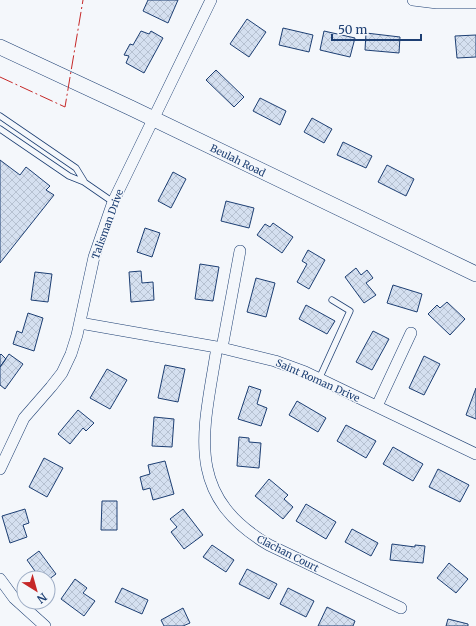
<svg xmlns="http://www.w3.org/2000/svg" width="476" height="626" viewBox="0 0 476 626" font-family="Merriweather,serif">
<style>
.building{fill:url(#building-cross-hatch);stroke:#1d3f73}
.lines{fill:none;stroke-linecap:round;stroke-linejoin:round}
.service-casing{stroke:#1d3f73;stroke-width:7}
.minor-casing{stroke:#1d3f73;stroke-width:12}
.secondary-casing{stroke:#1d3f73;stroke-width:16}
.service{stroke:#f4f7fb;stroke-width:5.5}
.minor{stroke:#f4f7fb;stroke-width:11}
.secondary{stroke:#f4f7fb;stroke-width:15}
.power{stroke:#c62828;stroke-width:1;stroke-dasharray:14 3 2 3;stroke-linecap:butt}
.labels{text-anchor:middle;stroke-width:3;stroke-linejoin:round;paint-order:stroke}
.street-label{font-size:10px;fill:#1d3f73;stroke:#f4f7fb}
</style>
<defs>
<pattern id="building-cross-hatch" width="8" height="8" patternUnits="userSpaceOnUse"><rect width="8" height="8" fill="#d5e0f0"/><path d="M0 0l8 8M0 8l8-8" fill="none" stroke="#b6c1d1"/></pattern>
</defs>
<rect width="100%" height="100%" fill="#f4f7fb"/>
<path class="building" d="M148,0H178L168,23L143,11Z
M247,19L266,32L249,57L230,44Z
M283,28L313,35L309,52L279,45Z
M141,31L149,34L151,31L163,38L144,73L126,63L129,56L124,55L130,44L133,45Z
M324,31L355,38L350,57L320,50Z
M366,33L400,37L399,53L365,50Z
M476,35V57L457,58L455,36Z
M216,70L244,97L234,107L206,80Z
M260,98L286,111L280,125L253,111Z
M312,118L332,129L324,143L304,132Z
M343,142L372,156L366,168L337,155Z
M0,160L20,175L26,167L50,186L46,190L54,195L0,263Z
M387,165L414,179L406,196L378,182Z
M173,172L186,179L171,208L158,201Z
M226,201L254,208L249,228L221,221Z
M273,223L293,237L282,253L257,235L265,224L270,227Z
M145,228L160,233L152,257L137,252Z
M308,250L325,260L309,289L297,282L307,264L302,261Z
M200,264L219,267L213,301L195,299Z
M356,268L361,275L367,270L373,278L366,283L376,295L364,303L345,277Z
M141,271L142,283L153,282L154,300L131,302L129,272Z
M35,272L52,274L48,302L31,300Z
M256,278L275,283L266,317L247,312Z
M393,285L422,294L417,312L387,303Z
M447,302L465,319L450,335L428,314L437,305L440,308Z
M306,305L335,321L327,334L299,319Z
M28,313L43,318L34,351L13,344L17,331L22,333Z
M373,331L389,339L372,370L356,362Z
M1,354L6,359L0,367V355Z
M9,354L23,364L5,389L0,385V367Z
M424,356L440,364L424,395L409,388Z
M165,365L185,369L178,402L158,398Z
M107,369L127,380L110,409L90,398Z
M249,386L261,390L257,404L267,408L261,426L238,419Z
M476,388V419L466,415Z
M297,401L326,418L318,432L289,415Z
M78,410L94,423L86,431L83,428L70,444L58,434Z
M154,417L174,419L172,447L152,446Z
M346,425L376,441L366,458L337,441Z
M239,437L249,438V442L261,443L259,468L237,466Z
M393,447L423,464L413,481L383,464Z
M44,458L63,468L47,497L29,487Z
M165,461L174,494L153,500L150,488L143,490L140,477L150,474L148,465Z
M438,469L469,485L460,502L429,487Z
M269,479L288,495L284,499L293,507L283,519L255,496Z
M102,501H117V530H101Z
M306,504L336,522L326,539L296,521Z
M25,509L29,523L23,525L27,537L10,543L2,516Z
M183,509L203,535L184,549L171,532L177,527L170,519Z
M352,529L378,543L371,556L345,542Z
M392,544L415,547V545L425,546L423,563L390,560Z
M212,545L234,560L226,572L203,557Z
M39,551L56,574L48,580V578H40L27,560Z
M449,563L468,579L456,593L437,578Z
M247,569L277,584L269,599L239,584Z
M75,579L87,588L83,593L95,601L84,616L61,599Z
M122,588L148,600L142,614L115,602Z
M288,588L314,601L306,617L280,604Z
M327,607L355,621L353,626H318Z
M183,608L190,623L183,626H164L161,620Z
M448,619L468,624V626H446Z"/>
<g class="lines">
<g class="service-casing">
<path id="service" d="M0,116L76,168L84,181
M0,129L69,176L84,182L113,202
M319,379L350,311L332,300"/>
</g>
<g class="minor-casing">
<path id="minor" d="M413,0L437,3H476
M80,323L222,348L275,361L305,372L476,454
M217,347C204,430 182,494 269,545L401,608
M222,348L240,251
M377,406L411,333
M0,469L24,418L51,387L62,373L71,354L77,335L94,257L113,202L211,0
M0,579L14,598L45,626"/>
</g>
<g class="secondary-casing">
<path id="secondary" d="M0,47L131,108L476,274"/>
</g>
<use href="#service" class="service"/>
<use href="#minor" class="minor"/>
<use href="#secondary" class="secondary"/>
<path class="power" d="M0,77L65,107L83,0"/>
</g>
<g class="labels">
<g class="street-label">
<text transform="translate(238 160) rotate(26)" y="4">Beulah Road</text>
<text transform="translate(107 224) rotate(-70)" y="4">Talisman Drive</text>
<text transform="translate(318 380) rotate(24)" y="4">Saint Roman Drive</text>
<text transform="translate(288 553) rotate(27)" y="4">Clachan Court</text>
</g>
</g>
<g transform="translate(36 590) rotate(143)"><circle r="19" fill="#f4f7fb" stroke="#9eadc5"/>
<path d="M0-3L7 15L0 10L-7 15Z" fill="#c62828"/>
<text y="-6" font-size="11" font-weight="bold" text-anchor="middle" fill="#1d3f73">N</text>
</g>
<path d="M332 34v6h89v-6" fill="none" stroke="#1d3f73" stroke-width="2"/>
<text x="338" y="34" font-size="12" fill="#1d3f73" stroke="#f4f7fb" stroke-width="3" paint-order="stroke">50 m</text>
</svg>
